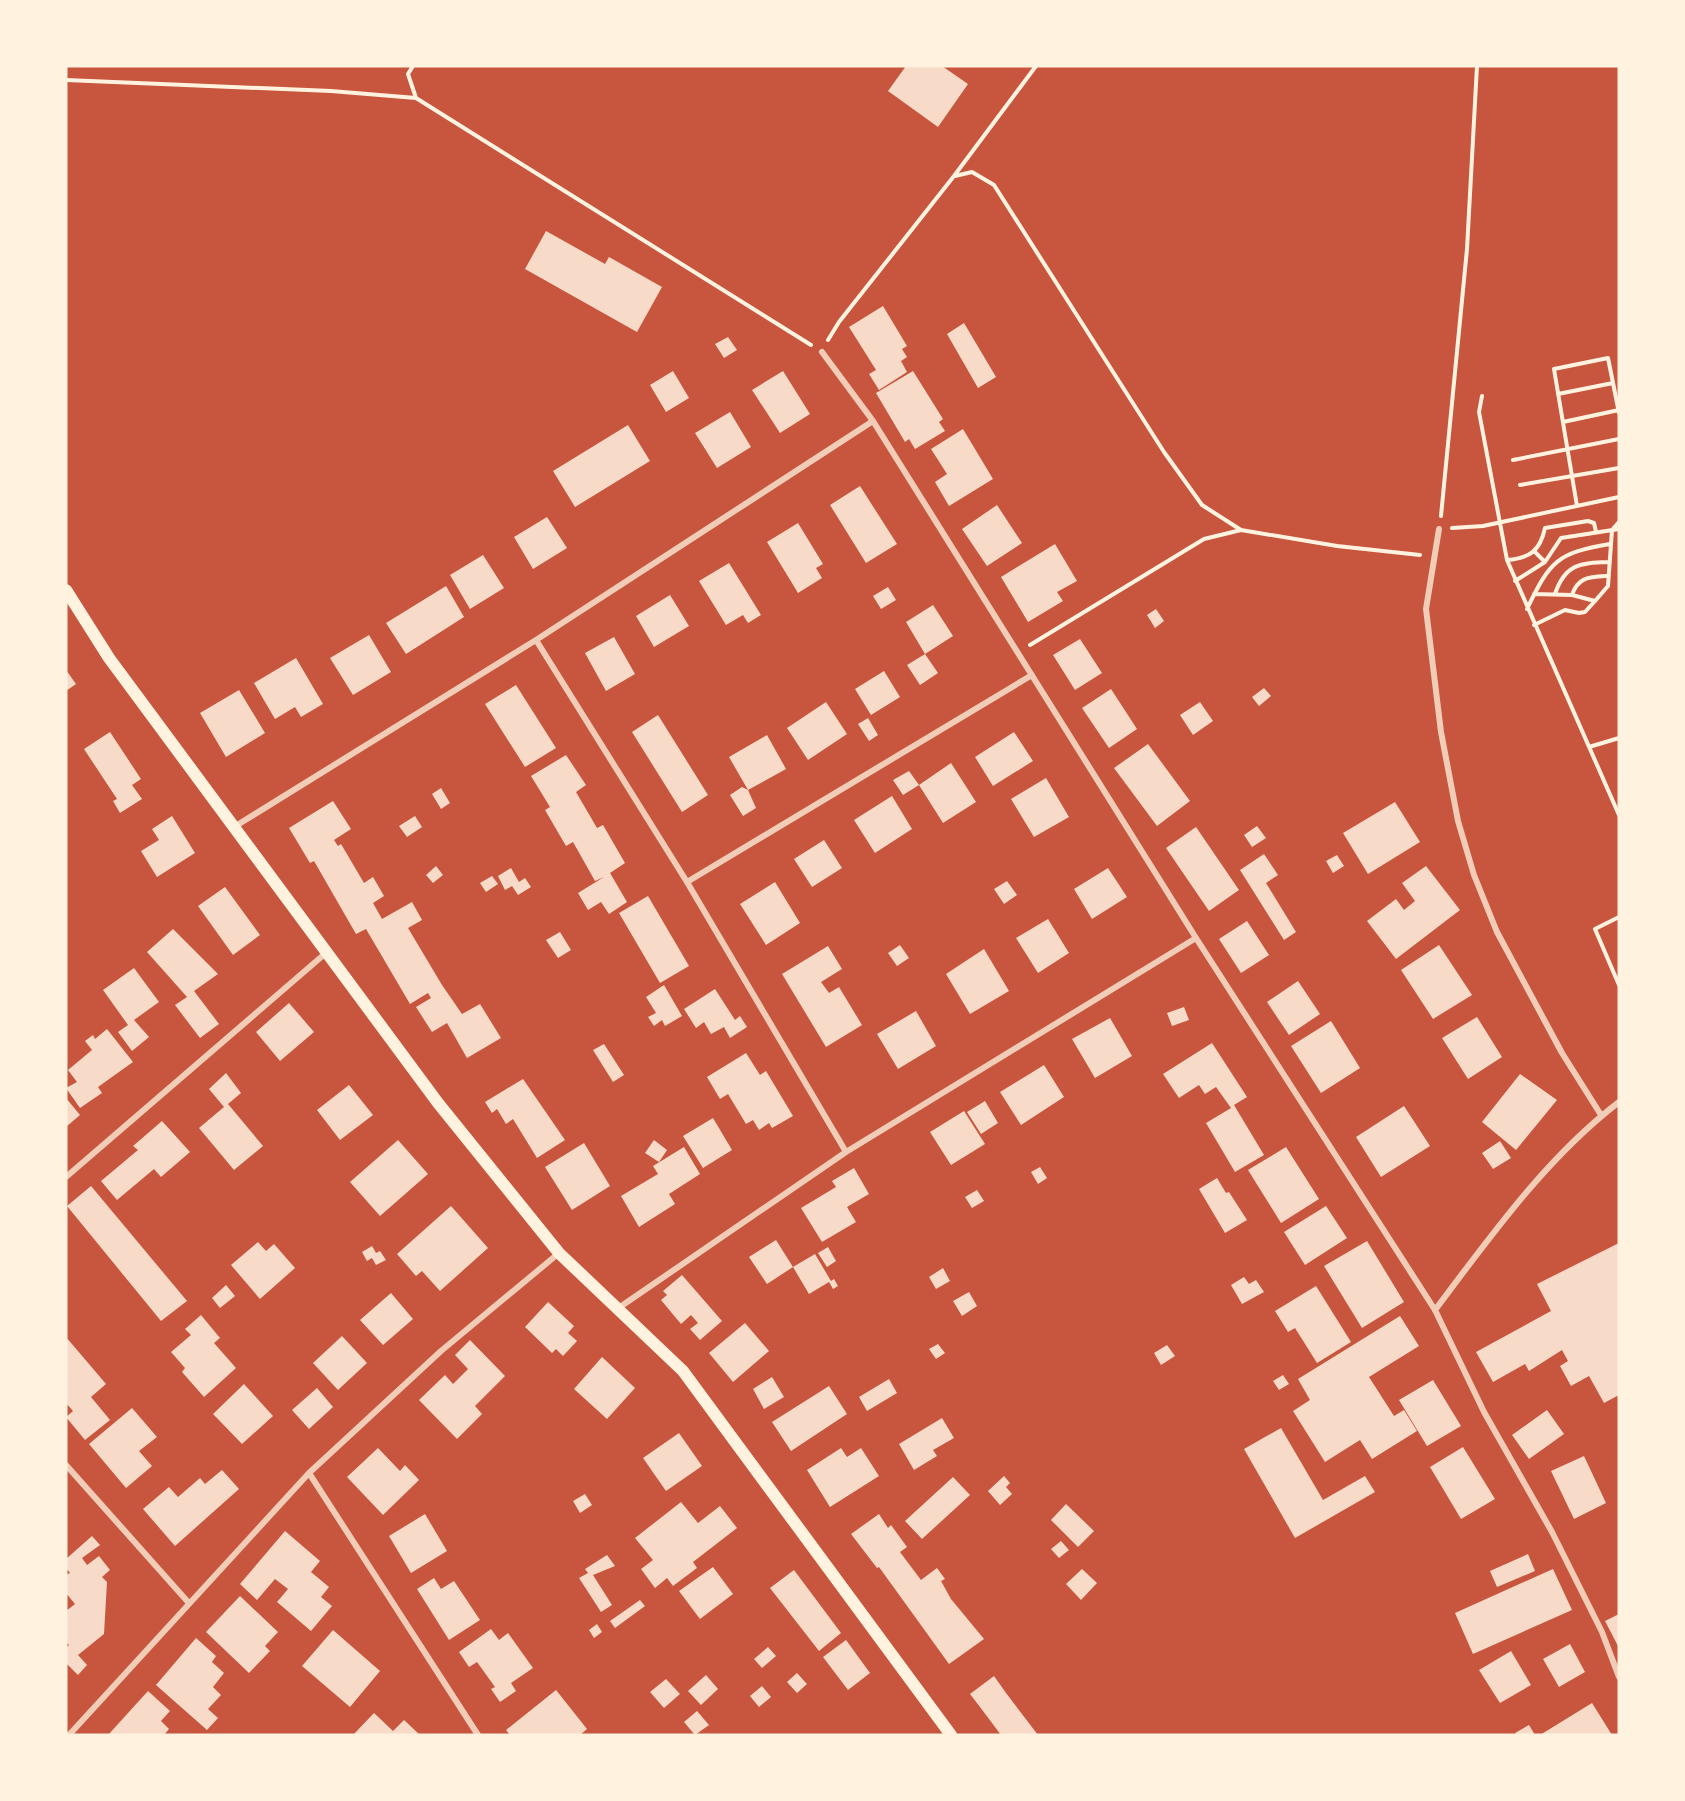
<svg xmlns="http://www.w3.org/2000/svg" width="1685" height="1801" viewBox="0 0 1685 1801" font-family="'Exo 2',sans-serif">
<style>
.building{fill:#f7dbc8}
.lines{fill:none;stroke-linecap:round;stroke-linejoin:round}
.path{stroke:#fff3e0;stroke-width:4}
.minor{stroke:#f1ccb7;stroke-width:6}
.secondary{stroke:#fff3e0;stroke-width:12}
</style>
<rect width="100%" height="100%" fill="#c8553d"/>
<path class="building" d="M906,66H942L968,84L938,127L888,91Z
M546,231L605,264L609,257L662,287L637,332L525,269Z
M883,306L907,346L902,349L907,357L901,361L907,372L879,390L869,374L876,370L849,327Z
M964,323L996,377L978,388L947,334Z
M728,337L737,350L724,358L715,344Z
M673,371L689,398L666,412L650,385Z
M783,371L810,414L780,433L752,390Z
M913,371L943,419L939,422L945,431L915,449L909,439L905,442L876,393Z
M730,412L751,447L717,468L695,433Z
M628,425L650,461L575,507L553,471Z
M963,429L993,479L949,506L935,482L947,474L931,449Z
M860,486L897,544L866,563L830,505Z
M997,505L1022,543L987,566L962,529Z
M547,517L567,548L533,569L514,537Z
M798,523L823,564L816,568L822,578L798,593L767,542Z
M1055,544L1077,581L1057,592L1063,601L1028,622L1001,577Z
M483,555L504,588L470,609L450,575Z
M729,563L761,615L748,623L743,615L726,625L699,581Z
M446,586L464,617L406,654L386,623Z
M888,587L896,600L881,609L873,596Z
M670,595L689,626L654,647L636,616Z
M933,605L953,636L925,654L938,673L920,685L907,665L925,654L906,622Z
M1156,609L1164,621L1155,628L1147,615Z
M369,635L391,672L353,695L330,658Z
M614,637L635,674L606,691L585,653Z
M1080,639L1102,673L1075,690L1053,655Z
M296,658L323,704L301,717L295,707L275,719L254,683Z
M66,670L76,684L66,691Z
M884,671L900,697L871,715L855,689Z
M516,685L556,748L525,767L485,704Z
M1264,688L1271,696L1259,706L1252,697Z
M1111,689L1137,729L1109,748L1082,708Z
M239,690L265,733L226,757L200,713Z
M826,702L847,734L808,760L787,728Z
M1200,702L1213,721L1193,735L1180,715Z
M658,715L708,795L682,812L632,732Z
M868,718L878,735L869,741L858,724Z
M110,732L141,779L132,785L142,799L120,813L113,801L117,799L84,749Z
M1014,732L1033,761L993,786L975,757Z
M767,735L786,769L748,790L729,757Z
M1148,744L1190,801L1157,826L1114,768Z
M566,755L586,785L576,792L597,828L603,825L625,863L610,873L627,902L609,914L601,902L588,910L578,893L604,877L595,881L573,842L566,846L545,810L550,807L531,776Z
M951,763L976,802L943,823L919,785Z
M909,771L919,785L903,795L893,780Z
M1046,778L1069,817L1034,837L1011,799Z
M742,787L748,790L756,808L743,816L730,795Z
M441,788L450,803L441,809L432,794Z
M892,796L912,829L875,853L854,820Z
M333,801L351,829L334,840L338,846L341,844L364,883L373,877L384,896L373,903L382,919L412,902L422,920L408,928L442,985L462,1014L480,1004L501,1038L467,1058L447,1023L432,1032L416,1007L431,998L428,993L410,1004L366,929L356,934L314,861L310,863L289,828Z
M1395,802L1420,842L1368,874L1343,833Z
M172,816L195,853L157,877L141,851L159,840L152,829Z
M415,816L422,827L407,837L399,826Z
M1257,826L1266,838L1252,847L1244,835Z
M1196,827L1239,890L1209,911L1166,848Z
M824,840L842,868L812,887L794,859Z
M1264,854L1278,875L1266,883L1296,932L1284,940L1240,870Z
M1337,855L1344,866L1333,873L1326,861Z
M436,866L443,875L433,883L426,875Z
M1426,866L1460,910L1396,959L1367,921L1396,899L1404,910L1415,901L1402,883Z
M511,868L519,882L525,878L531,887L518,895L512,886L505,890L498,876Z
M1108,868L1127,897L1092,919L1074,889Z
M492,876L498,884L486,892L480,883Z
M1007,881L1017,895L1004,904L994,889Z
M775,882L800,923L766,945L740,904Z
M225,887L260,935L233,955L198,906Z
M648,896L689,966L660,983L619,913Z
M1048,919L1069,953L1038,973L1016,938Z
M1247,921L1269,955L1241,973L1219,939Z
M173,929L218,974L194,991L219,1024L200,1038L175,1005L187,997L147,952Z
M560,932L571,950L558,958L546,940Z
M900,945L909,958L897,966L888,953Z
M1439,945L1472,995L1433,1019L1401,970Z
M828,946L842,969L821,982L829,993L839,987L862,1025L826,1047L782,974Z
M984,949L1009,991L970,1014L946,974Z
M134,968L159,1002L134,1020L149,1037L132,1051L118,1032L128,1025L103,990Z
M1298,981L1320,1014L1289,1035L1267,1002Z
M664,985L682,1016L665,1026L662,1020L654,1026L648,1017L656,1013L646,997Z
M715,989L735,1020L740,1016L747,1027L730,1038L724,1027L711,1034L704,1022L696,1028L684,1009Z
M289,1003L314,1032L280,1061L256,1032Z
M1184,1007L1189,1020L1172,1026L1167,1013Z
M916,1011L936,1046L898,1069L877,1034Z
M1477,1017L1502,1057L1468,1079L1442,1038Z
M1110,1018L1132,1056L1095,1078L1072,1039Z
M1331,1021L1360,1068L1321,1093L1291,1046Z
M107,1029L133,1062L98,1087L102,1093L80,1108L66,1088L77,1082L68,1070L92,1050L85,1041L93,1035L95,1039Z
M1212,1043L1247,1097L1234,1105L1264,1155L1235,1172L1206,1123L1231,1108L1216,1087L1205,1094L1199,1085L1179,1098L1163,1074Z
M604,1044L624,1075L613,1082L593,1050Z
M746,1053L760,1075L766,1071L793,1116L772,1128L769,1123L759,1130L753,1120L746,1124L728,1094L720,1099L707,1077Z
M1044,1065L1064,1097L1021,1125L1000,1092Z
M226,1073L241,1093L228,1104L263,1146L234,1170L199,1128L224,1107L209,1089Z
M1520,1074L1557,1100L1516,1150L1482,1122Z
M523,1079L565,1140L537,1158L513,1119L506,1124L497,1109L492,1113L485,1102Z
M349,1085L373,1115L340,1140L317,1110Z
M66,1098L80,1115L66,1127Z
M985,1101L998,1123L981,1134L967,1112Z
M1404,1106L1430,1146L1381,1177L1356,1137Z
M964,1111L985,1144L951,1165L930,1132Z
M713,1118L732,1150L703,1168L683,1136Z
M162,1121L190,1152L161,1177L154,1169L117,1200L101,1181L138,1150L133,1146Z
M398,1140L428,1174L380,1216L350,1182Z
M654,1140L667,1150L659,1162L645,1153Z
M1500,1141L1511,1158L1493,1169L1482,1153Z
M584,1143L610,1186L572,1210L545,1167Z
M684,1147L700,1174L669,1194L675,1204L639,1227L621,1196L658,1174L653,1166Z
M1286,1147L1319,1199L1281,1223L1248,1170Z
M1040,1167L1047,1178L1038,1184L1031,1172Z
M854,1168L869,1194L847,1207L856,1222L822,1242L801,1208L836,1187L832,1181Z
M1217,1178L1226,1193L1229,1192L1247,1220L1225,1233L1199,1189Z
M91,1186L187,1301L161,1321L67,1206Z
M977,1190L984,1201L972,1208L965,1197Z
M451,1206L488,1248L440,1291L422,1271L416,1276L397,1254Z
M1326,1206L1347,1238L1305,1265L1284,1232Z
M776,1240L793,1267L767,1284L749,1257Z
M1367,1241L1404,1302L1362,1328L1324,1266Z
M258,1242L266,1251L274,1244L295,1268L260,1299L231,1265Z
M1619,1243V1395L1604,1403L1589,1376L1571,1386L1560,1366L1568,1361L1562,1350L1529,1371L1525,1364L1493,1382L1476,1352L1551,1311L1537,1284Z
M372,1246L376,1253L380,1251L386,1260L376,1265L372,1258L367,1261L362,1252Z
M828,1247L836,1261L827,1267L818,1253Z
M815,1254L831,1281L834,1279L838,1286L833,1289L829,1282L809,1294L793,1267Z
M943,1268L950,1281L936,1289L929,1277Z
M682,1275L722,1321L700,1340L690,1329L698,1323L691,1315L681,1324L661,1300L667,1295L663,1291Z
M1244,1277L1249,1284L1256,1280L1264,1292L1242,1304L1231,1285Z
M226,1285L235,1296L220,1308L212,1298Z
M1316,1286L1351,1342L1317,1363L1295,1328L1288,1332L1275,1311Z
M969,1292L977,1306L962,1316L953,1301Z
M391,1293L413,1319L383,1345L360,1320Z
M548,1302L574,1326L568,1333L577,1341L563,1356L556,1349L552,1353L525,1327Z
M201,1315L220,1338L214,1343L236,1368L204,1397L182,1372L185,1368L171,1352L191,1335L185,1329Z
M1400,1316L1419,1346L1369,1377L1394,1416L1404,1410L1417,1431L1372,1459L1360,1440L1325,1462L1293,1411L1310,1400L1298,1379Z
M745,1323L769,1351L733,1382L709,1353Z
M342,1336L367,1363L338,1390L313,1363Z
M66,1337L106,1384L91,1397L110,1420L85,1440L66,1417L73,1411L66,1403Z
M470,1340L505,1376L475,1406L482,1414L457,1439L419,1400L445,1375L453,1384L468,1369L455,1355Z
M938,1344L945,1353L936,1359L929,1349Z
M1167,1345L1175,1356L1161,1365L1154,1353Z
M602,1357L635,1388L607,1419L574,1389Z
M1283,1375L1289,1384L1279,1390L1273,1381Z
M772,1377L784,1397L764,1409L753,1389Z
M889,1379L897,1393L867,1411L859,1397Z
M1433,1380L1461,1426L1427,1446L1399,1400Z
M244,1384L273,1416L242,1444L213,1414Z
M829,1386L847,1414L791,1451L772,1422Z
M317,1388L333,1407L309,1429L292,1410Z
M132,1408L157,1437L139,1451L152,1466L126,1488L89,1444Z
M1547,1410L1564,1434L1529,1459L1512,1435Z
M942,1418L954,1438L933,1450L937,1456L914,1470L899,1444Z
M1281,1428L1323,1500L1365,1476L1375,1492L1295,1538L1244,1449Z
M679,1433L702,1466L666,1491L643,1458Z
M1463,1447L1495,1499L1461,1519L1430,1467Z
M378,1448L400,1471L405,1465L419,1480L383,1515L347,1477Z
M841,1448L847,1457L861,1448L879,1476L830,1507L807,1470Z
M1584,1456L1606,1503L1574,1519L1551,1471Z
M222,1470L239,1489L175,1546L143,1509L169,1487L178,1497L200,1478L205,1484Z
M1004,1476L1010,1483L1006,1487L1012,1494L1000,1505L988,1491Z
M953,1477L970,1495L922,1539L905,1521Z
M585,1494L592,1505L580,1513L573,1501Z
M681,1502L698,1523L720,1506L737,1528L693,1562L697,1568L673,1586L667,1578L655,1588L641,1569L653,1560L635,1538Z
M1066,1504L1094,1531L1078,1547L1051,1520Z
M425,1514L447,1551L411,1573L389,1536Z
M879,1514L888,1528L891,1525L907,1547L900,1552L921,1580L937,1568L945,1579L941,1581L951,1599L984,1639L949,1664L879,1567L877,1568L851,1534Z
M285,1531L320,1561L311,1572L329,1587L321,1597L332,1606L311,1631L277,1602L288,1589L275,1579L257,1600L240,1584Z
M92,1536L100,1545L82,1558L87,1565L99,1556L110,1570L102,1577L107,1582L104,1634L78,1655L87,1665L78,1675L66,1663V1648L69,1645L66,1642V1611L75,1604L66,1593V1575L70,1573L66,1568V1559Z
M1061,1541L1069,1550L1059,1558L1051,1549Z
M1528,1554L1535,1571L1497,1587L1490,1571Z
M607,1555L615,1566L593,1575L612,1605L601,1612L579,1578L588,1573L585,1569Z
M713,1567L733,1594L700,1619L679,1591Z
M1082,1569L1097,1583L1081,1600L1066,1584Z
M1553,1569L1572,1610L1473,1654L1455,1613Z
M794,1570L841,1633L819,1651L770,1588Z
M434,1578L441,1589L454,1581L480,1620L449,1640L417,1589Z
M240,1596L278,1632L265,1646L270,1651L249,1673L206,1632Z
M640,1600L645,1606L615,1628L610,1621Z
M1619,1614V1648L1605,1621Z
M597,1624L602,1632L594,1638L589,1630Z
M491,1629L499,1640L508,1633L533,1668L511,1683L516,1691L500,1702L491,1689L495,1687L477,1662L469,1667L459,1652Z
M333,1630L380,1671L350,1707L302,1666Z
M196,1638L216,1656L212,1662L224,1673L213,1687L221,1695L208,1709L218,1718L207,1730L156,1685Z
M846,1640L870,1673L848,1690L823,1657Z
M1570,1644L1585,1672L1559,1687L1543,1659Z
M768,1647L776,1656L762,1668L754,1659Z
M1511,1651L1531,1685L1500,1703L1479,1670Z
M797,1673L807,1684L797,1693L787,1682Z
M706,1675L718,1689L701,1705L688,1691Z
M994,1676L1006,1693L1038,1735H1001L983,1711L970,1694Z
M666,1679L680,1694L664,1708L650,1692Z
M762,1686L771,1697L759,1707L750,1696Z
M556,1690L587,1729L580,1735H510L506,1730Z
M148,1691L170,1711L161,1721L169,1729L164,1735H108Z
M1592,1703L1612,1735H1540Z
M697,1711L709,1725L695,1735L684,1722Z
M374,1713L393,1731L404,1720L420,1735H353Z
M1529,1725L1535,1735H1517L1515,1733Z"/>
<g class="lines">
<path class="path" d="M66,80L331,91L416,98L408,74L413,66
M416,98L811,345
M955,176L972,172L994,185L1164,452L1202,505L1241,530L1337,546L1420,555
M828,340L839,322L954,176L1036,66
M1558,394L1613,383
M1482,396L1479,412L1507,560L1619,815
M1563,422L1619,410
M1513,460L1619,439
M1520,485L1619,468
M1577,506L1554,369L1608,358L1619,413
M1441,516L1467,249L1477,66
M1452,528L1483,526L1619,497
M1535,552L1545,562
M1507,560C1530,558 1540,551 1545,528L1588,521L1594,523L1596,532
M1515,581L1545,562L1561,538L1619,529
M1534,594L1572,595L1595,601
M1555,594C1565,564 1580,563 1608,562
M1572,595C1578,577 1589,577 1607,576
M1527,609C1550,561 1557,553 1610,544
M1534,625L1565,610L1579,613L1585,612L1595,601L1608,586L1612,530L1619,522
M1030,645L1204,539L1241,530
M1589,747L1619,738
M1619,917L1595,929L1619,985"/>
<path class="minor" d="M822,352L873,421L1196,938L1435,1310L1484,1412L1552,1532L1602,1632L1619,1677
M1439,529L1426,609L1441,732L1458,821L1474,875L1497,932L1562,1053L1601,1115
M536,640L687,882L846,1152
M234,827L536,640L873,421
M687,882L1032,675
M66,1177L327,952
M617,1309L846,1152L1196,938
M1435,1310C1490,1237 1546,1158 1619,1102
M66,1465L188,1602
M309,1473L478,1735
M69,1735L309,1473L441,1351L559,1253"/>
<path class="secondary" d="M66,590L109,658L438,1103L559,1253L683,1371L951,1735"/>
</g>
<rect width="1685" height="1801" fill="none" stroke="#fff3e0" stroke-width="135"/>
</svg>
